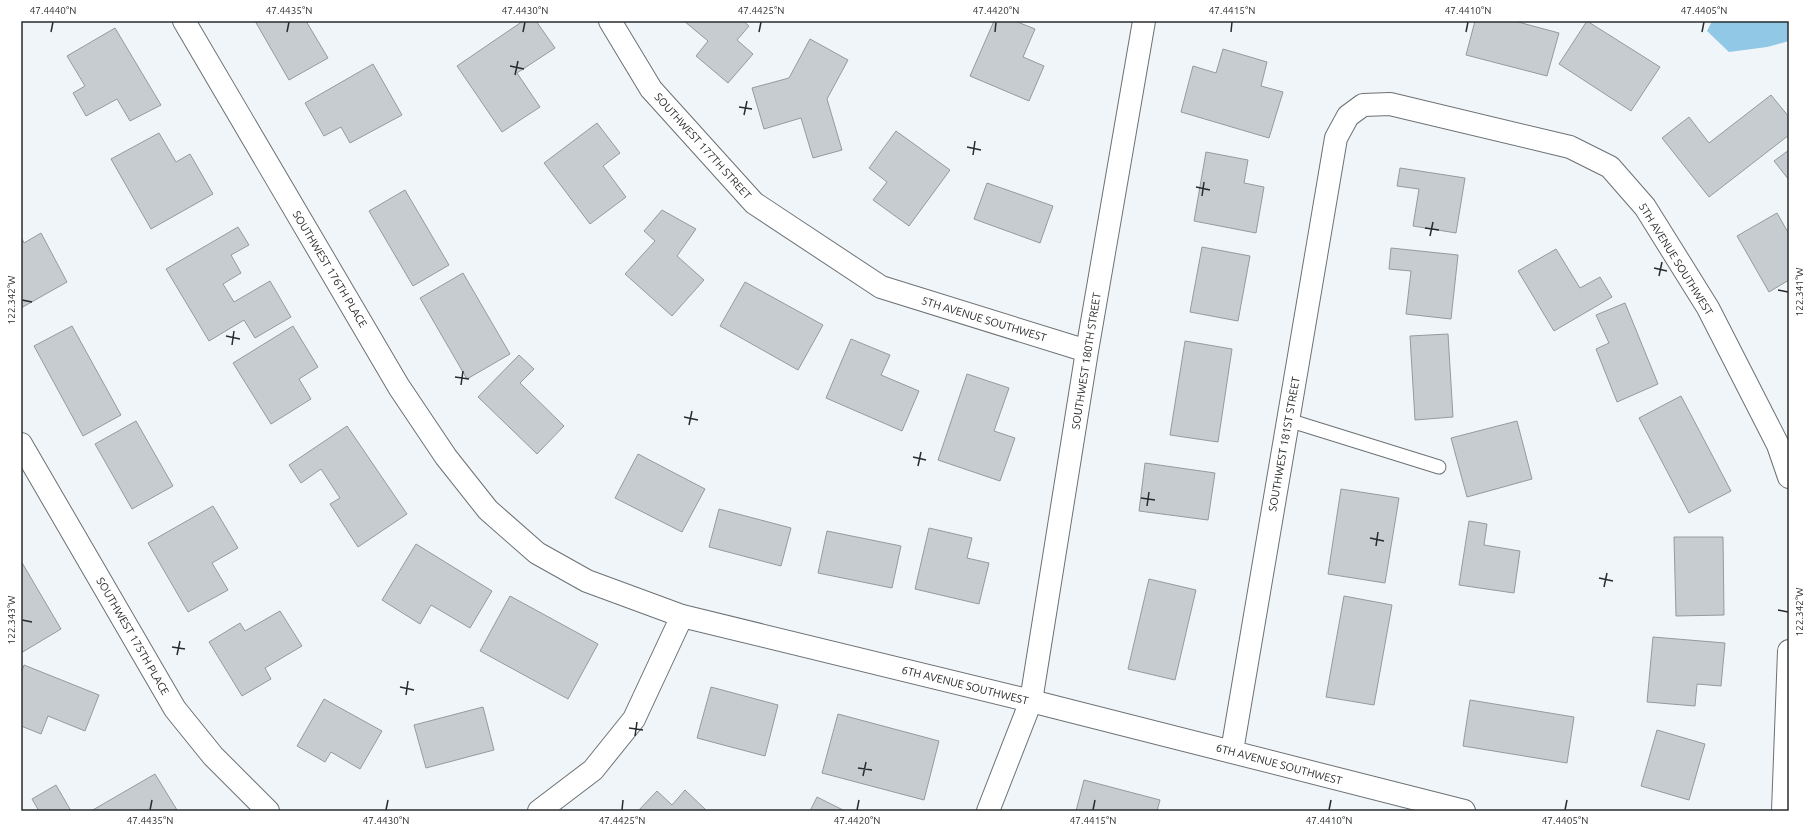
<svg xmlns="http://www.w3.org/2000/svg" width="1810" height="832" viewBox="0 0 1810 832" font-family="Ubuntu,sans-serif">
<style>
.forest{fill:#90c8e6}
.building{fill:#c6cccf;stroke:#959a9e}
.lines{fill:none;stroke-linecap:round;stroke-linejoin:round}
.service-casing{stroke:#6c7174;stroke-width:15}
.minor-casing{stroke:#6c7174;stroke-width:24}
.service{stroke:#fff;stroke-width:13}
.minor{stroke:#fff;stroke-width:22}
.ticks{fill:none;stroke:#292b2c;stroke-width:1.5}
.labels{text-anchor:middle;stroke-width:3.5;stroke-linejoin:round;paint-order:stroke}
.street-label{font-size:11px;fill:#292b2c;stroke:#fff}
.neatline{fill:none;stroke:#292b2c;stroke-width:1.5}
.ticks-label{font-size:10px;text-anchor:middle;fill:#292b2c}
</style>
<rect width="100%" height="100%" fill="#eff5f8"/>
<path class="forest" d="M1712,21H1789V41L1767,47L1729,52L1707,31Z"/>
<path class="building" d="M255,21H306L328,58L289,80Z
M523,21H536L555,48L517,73L540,107L502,132L457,66Z
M684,21H743L749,26L737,40L753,54L728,83L696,56L708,41Z
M994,21H1015L1035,29L1023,57L1044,66L1029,101L970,76Z
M1475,21H1518V22L1559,33L1547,76L1466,55Z
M1587,21L1660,67L1631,111L1559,64Z
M115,28L161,105L130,121L117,99L86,116L73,93L85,86L67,56Z
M810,39L848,60L827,99L842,150L813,158L801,118L764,129L752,88L789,78Z
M1223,49L1267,62L1261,86L1283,92L1269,138L1181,112L1193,66L1216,73Z
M373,64L402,115L350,143L341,127L324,136L305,103Z
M1771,95L1789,117V135L1709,197L1662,138L1689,117L1709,143Z
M597,123L620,153L603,166L626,197L590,224L544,163Z
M896,131L950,170L909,226L873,200L887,182L869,168Z
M159,133L176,162L190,154L213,194L151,229L111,159Z
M1789,150V180L1774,161Z
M1206,152L1248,160L1244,183L1264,187L1256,233L1194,221Z
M1400,168L1465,178L1456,233L1413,226L1419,189L1397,186Z
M987,183L1053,206L1040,243L974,219Z
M405,190L449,265L413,286L369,211Z
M662,210L696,229L677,256L704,280L672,316L625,274L655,241L644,231Z
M1777,213L1789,234V280L1769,292L1737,236Z
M238,227L249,245L231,255L241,273L223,284L234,302L270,281L291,317L255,338L244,320L209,341L166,269Z
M41,233L67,282L21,308V237L24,243Z
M1202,247L1250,256L1238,321L1190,312Z
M1391,248L1458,255L1451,319L1406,314L1411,271L1389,269Z
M1556,249L1580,288L1600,277L1612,297L1554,331L1518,271Z
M463,273L510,354L467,379L420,298Z
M745,282L823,325L798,370L720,326Z
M1625,303L1658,384L1617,402L1596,349L1609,343L1596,315Z
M72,326L121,415L83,436L34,346Z
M293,326L318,367L299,379L311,399L271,424L233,363Z
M1448,334L1453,417L1415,420L1410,336Z
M851,339L890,355L881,375L919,391L902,431L826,398Z
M1185,341L1232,349L1218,442L1170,435Z
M519,355L534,369L520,383L564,426L537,454L478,397Z
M967,374L1009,388L994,431L1015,438L1000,481L938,460Z
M1681,396L1731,491L1689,513L1639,418Z
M136,421L173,486L132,509L95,444Z
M1517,421L1532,479L1467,497L1451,438Z
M347,426L407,514L358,547L330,504L340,498L321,469L301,483L289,465Z
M638,454L705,489L682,532L615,498Z
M1145,463L1215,473L1208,520L1139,511Z
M1341,489L1399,498L1385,583L1328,574Z
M213,506L238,548L212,563L228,590L188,612L148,543Z
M719,509L791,528L781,566L709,547Z
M1469,521L1487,524L1484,545L1520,551L1514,593L1459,585Z
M929,528L972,538L967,558L989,563L979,604L915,589Z
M827,531L901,546L892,588L818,573Z
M1674,537H1723L1724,615L1676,616Z
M416,544L492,591L470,628L431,605L420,624L382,600Z
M21,561L61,629L21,653Z
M1149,579L1196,590L1175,680L1128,669Z
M510,596L598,644L568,699L480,651Z
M1344,596L1392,605L1374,705L1326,697Z
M280,611L302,646L265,668L271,679L242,696L209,642L240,623L245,631Z
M1653,637L1725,643L1721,686L1697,684L1695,706L1647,702Z
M24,665L99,695L85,731L48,716L41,734L21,726V674Z
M711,687L778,705L765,756L697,738Z
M324,699L382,731L360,769L331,752L325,762L297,746Z
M1470,700L1574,717L1567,763L1463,746Z
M483,707L494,750L426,768L414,725Z
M838,714L939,741L924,800L822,773Z
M1657,730L1705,744L1689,800L1641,786Z
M155,774L177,810L91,811Z
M1084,780L1160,800L1157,811H1076Z
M56,785L71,811H39L32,799Z
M685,790L707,811H638L657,791L672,805Z
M817,797L845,811H810Z"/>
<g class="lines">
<g class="service-casing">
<path id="service" d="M1288,420L1439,467"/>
</g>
<g class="minor-casing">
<path id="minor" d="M184,21L399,387L446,457L488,510L537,553L587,581L682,616L1031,701L1464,811
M610,21L651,89L754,203L881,287L1087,351
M21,444L175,709L213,756L268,811
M1232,751L1336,138L1348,116L1363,105L1390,104L1570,147L1610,167L1645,207L1708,308L1778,445L1789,477
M539,811L593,770L634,719L682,616
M988,811L1031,701L1087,351L1144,21
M1783,811L1789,651"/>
</g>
<use href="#service" class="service"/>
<use href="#minor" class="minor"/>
</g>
<path class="ticks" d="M51,32L53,22M287,32L289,22M523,32L525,22M759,32L761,22M995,32L996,22M1231,32L1232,22M1466,32L1468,22M1702,32L1704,22M510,66L524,69M515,75L518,61M739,107L752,109M744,115L747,101M967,147L981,150M973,155L975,141M1196,187L1210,190M1202,196L1204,182M1425,228L1439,230M1430,236L1433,222M1654,268L1667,271M1659,276L1662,262M1778,290L1788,292M22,300L32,302M226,336L240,339M232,345L234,331M455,377L469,379M461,385L463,371M684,417L698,420M689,425L692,411M913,457L926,460M918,466L921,452M1141,498L1155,500M1147,506L1149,492M1370,538L1384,541M1376,546L1378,532M1599,578L1613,581M1604,587L1607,573M1778,610L1788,612M22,620L32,622M172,647L185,649M177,655L180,641M400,687L414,690M406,695L408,681M629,728L643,730M635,736L637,722M858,768L872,770M863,776L866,762M150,810L152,800M386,810L388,800M622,810L623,800M857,810L859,800M1093,810L1095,800M1329,810L1331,800M1565,810L1567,800"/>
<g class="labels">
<g class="street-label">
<text transform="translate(703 146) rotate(48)" y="4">SOUTHWEST 177TH STREET</text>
<text transform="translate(1676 259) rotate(58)" y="4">5TH AVENUE SOUTHWEST</text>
<text transform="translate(330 269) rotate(59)" y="4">SOUTHWEST 176TH PLACE</text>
<text transform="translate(984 319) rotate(17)" y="4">5TH AVENUE SOUTHWEST</text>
<text transform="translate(1086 361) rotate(-81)" y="4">SOUTHWEST 180TH STREET</text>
<text transform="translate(1284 444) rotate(-80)" y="4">SOUTHWEST 181ST STREET</text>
<text transform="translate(133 636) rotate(60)" y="4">SOUTHWEST 175TH PLACE</text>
<text transform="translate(965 685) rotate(14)" y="4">6TH AVENUE SOUTHWEST</text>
<text transform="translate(1279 764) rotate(15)" y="4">6TH AVENUE SOUTHWEST</text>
</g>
</g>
<rect width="1810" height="832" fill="none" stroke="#ffffff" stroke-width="44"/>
<rect x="22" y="22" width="1766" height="788" class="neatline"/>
<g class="ticks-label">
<text x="53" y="14">47.4440°N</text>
<text x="289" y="14">47.4435°N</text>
<text x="525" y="14">47.4430°N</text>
<text x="761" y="14">47.4425°N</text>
<text x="996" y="14">47.4420°N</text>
<text x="1232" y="14">47.4415°N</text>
<text x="1468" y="14">47.4410°N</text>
<text x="1704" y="14">47.4405°N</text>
<text transform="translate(1799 292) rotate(-90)" y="4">122.341°W</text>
<text transform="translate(11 300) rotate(-90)" y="4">122.342°W</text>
<text transform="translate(1799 612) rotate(-90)" y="4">122.342°W</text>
<text transform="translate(11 620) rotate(-90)" y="4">122.343°W</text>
<text x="150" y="824">47.4435°N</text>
<text x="386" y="824">47.4430°N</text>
<text x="622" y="824">47.4425°N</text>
<text x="857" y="824">47.4420°N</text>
<text x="1093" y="824">47.4415°N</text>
<text x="1329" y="824">47.4410°N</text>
<text x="1565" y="824">47.4405°N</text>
</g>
</svg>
